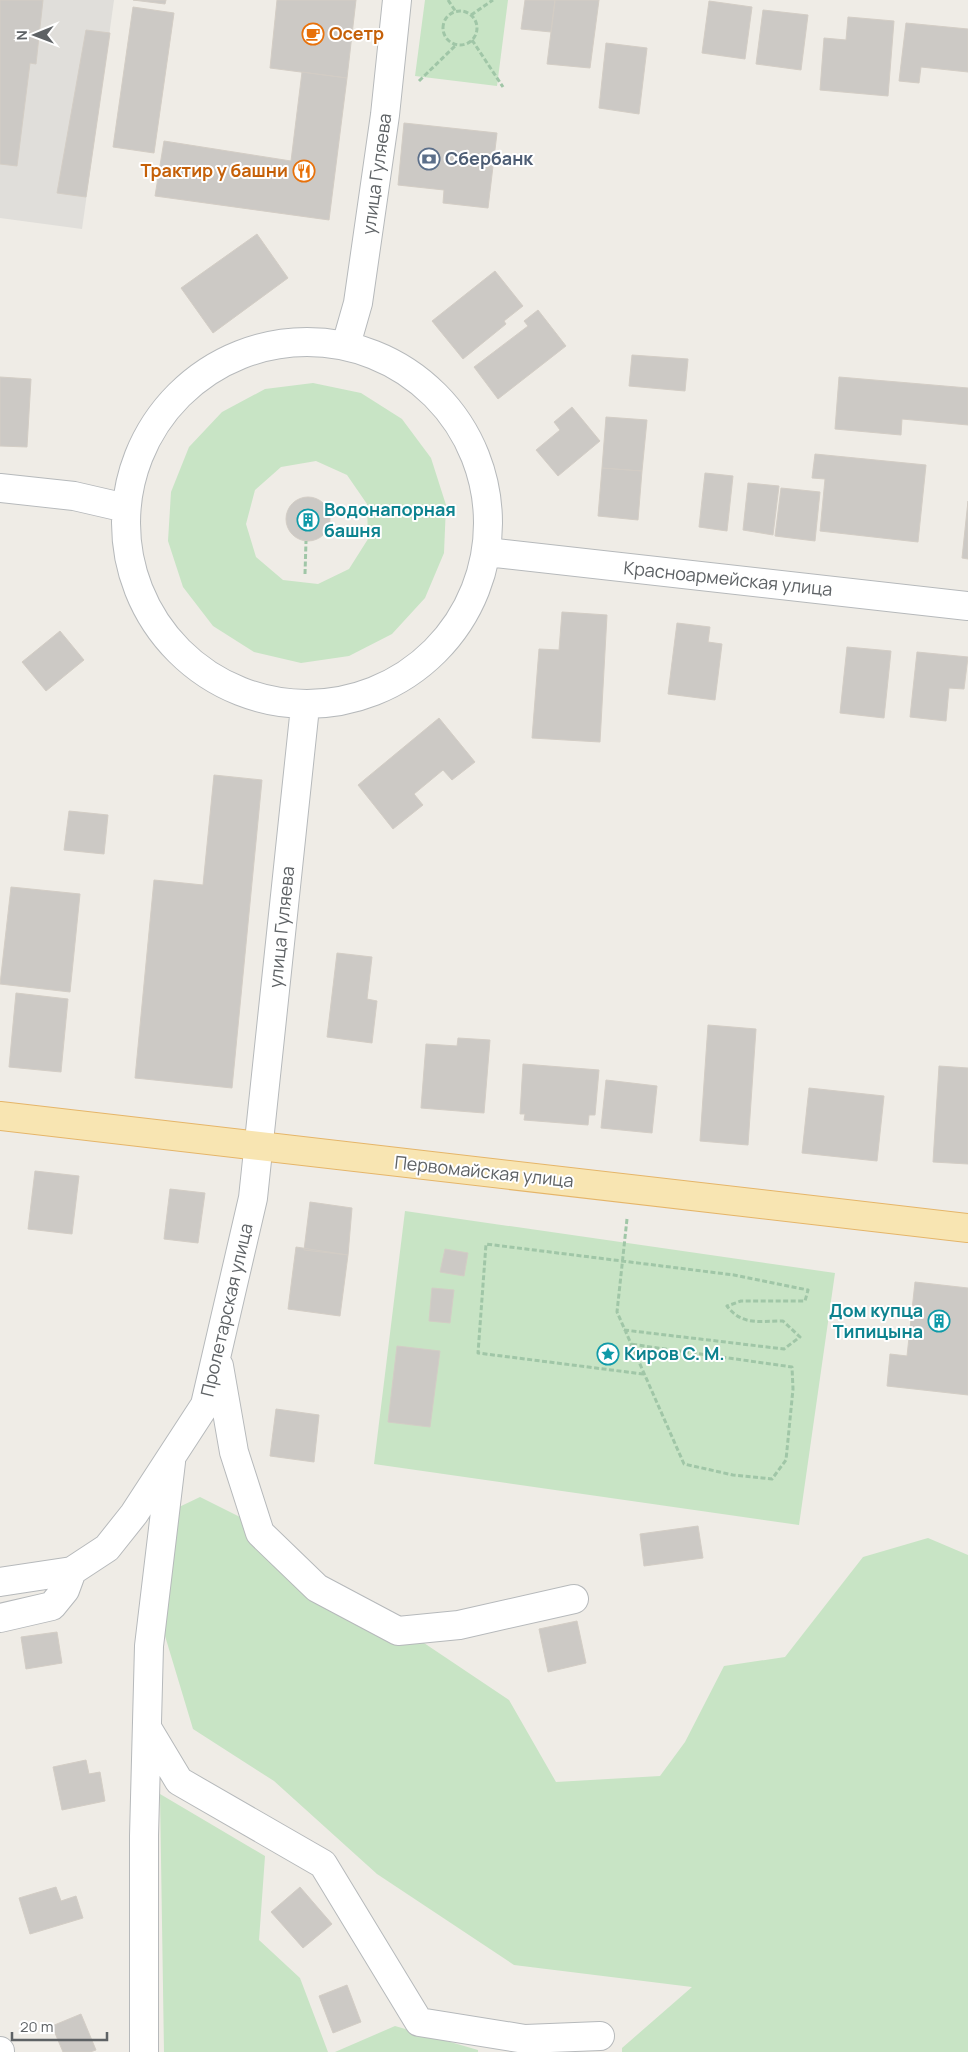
<svg xmlns="http://www.w3.org/2000/svg" width="968" height="2052" viewBox="0 0 968 2052" font-family="Manrope,sans-serif">
<style>
.industrial{fill:#e0deda}
.green{fill:#c8e4c5;fill-rule:evenodd}
.building{fill:#ccc9c5;stroke:#d3cdc5}
.lines{fill:none;stroke-linecap:round;stroke-linejoin:round}
.minor-casing{stroke:#b6b9bb;stroke-width:30}
.major-casing{stroke:#e5b569;stroke-width:30}
.path{stroke:#a0c6a7;stroke-width:3;stroke-dasharray:5 2.5;stroke-linecap:butt}
.minor{stroke:#fff;stroke-width:28}
.major{stroke:#f8e5b2;stroke-width:28}
.labels{text-anchor:middle;stroke-width:4;stroke-linejoin:round;paint-order:stroke}
.food-label{font-size:18px;font-weight:bold;fill:#c56008;stroke:#fff;text-anchor:start}
.service-label{font-size:18px;font-weight:bold;fill:#4e5e75;stroke:#fff;text-anchor:start}
.street-label{font-size:18px;fill:#5e6265;stroke:#fff}
.culture-label{font-size:18px;font-weight:bold;fill:#0d838f;stroke:#fff;text-anchor:start}
</style>
<rect width="100%" height="100%" fill="#efece6"/>
<path class="industrial" d="M0,0H114L82,229L0,218Z"/>
<path class="green" d="M425,0H508L497,86L415,76Z
M313,383L361,393L402,419L431,458L446,505L444,553L425,598L392,634L349,656L301,663L254,652L213,626L183,587L168,541L171,492L189,447L222,412L265,389ZM316,461L347,475L367,504L368,539L349,569L318,584L283,580L256,557L246,524L255,490L281,467Z
M405,1211L835,1273L799,1525L374,1464Z
M200,1497L248,1521L329,1600L421,1641L509,1700L556,1782L660,1776L685,1742L724,1666L785,1657L863,1557L928,1538L968,1555V2052H622V2048L692,1987L514,1965L377,1874L274,1781L193,1729L156,1606L177,1508Z
M160,1794L265,1856L259,1940L300,1978L328,2052H164Z
M395,2026L478,2050V2052H335Z"/>
<path class="building" d="M0,0H43L36,64L30,63L17,166L0,164Z
M133,0H166L165,4Z
M277,0H356L347,78L270,68Z
M525,0H555L551,32L521,29Z
M555,0H599L590,68L547,64Z
M709,1L752,7L745,59L702,53Z
M133,7L174,13L154,153L113,147Z
M763,10L808,15L801,70L756,64Z
M848,17L894,21L888,96L820,90L824,38L846,40Z
M906,23L968,29V72L921,67L919,83L899,81Z
M86,30L110,33L86,197L57,193Z
M606,43L647,48L639,114L599,108Z
M302,72L347,78L329,220L155,196L164,141L291,161Z
M404,123L497,133L488,208L443,203L444,190L398,185Z
M257,234L288,278L213,333L181,288Z
M495,271L523,306L504,321L506,324L463,359L432,321Z
M538,310L566,346L498,399L474,367L528,326L524,321Z
M632,355L688,359L685,391L629,386Z
M0,377L31,379L27,447L0,446Z
M839,377L968,388V425L902,419L901,435L835,429Z
M572,407L600,441L558,476L536,450L560,430L554,422Z
M606,417L647,420L642,471L602,468Z
M815,454L926,465L918,542L820,531L825,479L812,478Z
M602,468L642,471L638,520L598,516Z
M705,473L733,476L727,531L699,527Z
M748,483L779,486L773,535L743,530Z
M781,488L820,492L815,541L775,536Z
M286 519a22 22 0 1 1 44 0a22 22 0 1 1-44 0Z
M968,501V559L962,558Z
M562,612L607,615L600,742L532,738L539,649L559,650Z
M677,623L710,627L708,642L722,644L715,700L668,694Z
M60,631L84,660L46,691L22,662Z
M847,647L891,651L884,718L840,713Z
M917,652L968,657L964,689L949,688L946,721L910,717Z
M439,718L475,762L452,780L443,770L414,794L423,805L393,829L358,785Z
M214,775L262,780L232,1088L135,1078L154,880L203,885Z
M69,811L108,815L104,854L64,850Z
M11,887L80,894L70,992L0,984Z
M337,953L372,957L367,999L377,1001L372,1043L327,1037Z
M16,993L68,999L61,1072L9,1067Z
M708,1025L756,1029L748,1145L700,1141Z
M458,1038L490,1040L484,1113L421,1108L426,1044L457,1046Z
M523,1064L599,1070L595,1115H589L588,1125L524,1120L525,1114H520Z
M939,1066L968,1068V1164L933,1162Z
M606,1080L657,1086L652,1133L601,1128Z
M809,1088L884,1096L877,1161L802,1153Z
M35,1171L79,1176L72,1234L28,1229Z
M170,1189L205,1193L198,1243L164,1239Z
M310,1202L352,1208L348,1255L304,1250Z
M296,1247L348,1255L340,1316L288,1309Z
M445,1249L468,1253L464,1276L440,1272Z
M915,1282L968,1288V1395L887,1386L890,1354L907,1356Z
M432,1288L454,1290L450,1323L429,1321Z
M397,1346L440,1351L430,1427L388,1422Z
M276,1409L319,1415L314,1462L270,1456Z
M698,1526L703,1558L644,1566L640,1534Z
M577,1621L586,1663L548,1672L539,1629Z
M57,1632L62,1663L26,1669L21,1637Z
M86,1760L89,1774L100,1772L105,1801L62,1810L53,1767Z
M56,1887L61,1901L76,1896L83,1918L30,1934L19,1898Z
M300,1887L332,1924L303,1948L271,1912Z
M347,1985L361,2022L333,2033L319,1996Z
M81,2014L96,2050L90,2052H63L52,2026Z"/>
<g class="lines">
<g class="minor-casing">
<path id="minor" d="M126 523a181 181 0 1 1 362 0a181 181 0 1 1-362 0Z
M346,345L358,303L385,115L397,0
M0,488L74,496L126,508
M487,552L968,606
M219,1366L234,1452L260,1533L317,1588L398,1631L459,1625L574,1599
M0,1582L72,1571
M0,1618L52,1606L65,1590L72,1571L107,1548L134,1514L205,1405L253,1198L305,707
M149,1731L179,1781L323,1864L419,2022L525,2039L600,2036
M0,2051V2052
M144,2052V1836L149,1646L171,1462"/>
</g>
<g class="major-casing">
<path id="major" d="M0,1116L968,1228"/>
</g>
<path class="path" d="M448,0L456,12
M443 28a17 17 0 1 1 34 0a17 17 0 1 1-34 0Z
M471,15L493,0
M472,40L503,87
M419,81L456,45
M305,574L306,541
M627,1219L617,1312L684,1464L733,1475L772,1479L786,1460L793,1389L792,1367L630,1344
M624,1330L784,1349L800,1337L783,1321C760,1321 742,1326 727,1306L741,1301H805L808,1290L734,1275L486,1244L478,1353L643,1374"/>
<use href="#minor" class="minor"/>
<use href="#major" class="major"/>
</g>
<defs>
<g id="cafe-ring" transform="scale(1.125)"><circle r="9.5" fill="#fff" stroke="#e8710a" stroke-width="1.5"/><path d="M-5.5-4.5H6V0H3Q3 3.5 0 3.5H-2.5Q-5.5 3.5-5.5 0ZM3-3.2v2h1.7v-2ZM-6 4.5H4V6H-6Z" fill="#e8710a"/></g>
<g id="bank-ring" transform="scale(1.125)"><circle r="9.5" fill="#fff" stroke="#5c6f8a" stroke-width="1.5"/><path d="M-6-4H6V4H-6ZM0-2.3a2.3 2.3 0 1 0 0 4.6a2.3 2.3 0 1 0 0-4.6Z" fill="#5c6f8a"/></g>
<g id="restaurant-ring" transform="scale(1.125)"><circle r="9.5" fill="#fff" stroke="#e8710a" stroke-width="1.5"/><path d="M-5-6h1v4h1v-4h1v4h1v-4h1v5L-1.5 .5V6h-2V.5L-5-1ZM5-6V6H3V1.5H1.5Q1.5-4 5-6Z" fill="#e8710a"/></g>
<g id="building-ring" transform="scale(1.125)"><circle r="9.5" fill="#fff" stroke="#0f9aa8" stroke-width="1.5"/><path d="M-4-6H4V6H1V3H-1V6H-4ZM-2.5-4.3h1.7v1.8h-1.7ZM.8-4.3h1.7v1.8H.8ZM-2.5-1h1.7V.8h-1.7ZM.8-1h1.7V.8H.8Z" fill="#0f9aa8"/></g>
<g id="sight-ring" transform="scale(1.125)"><circle r="9.5" fill="#fff" stroke="#0f9aa8" stroke-width="1.5"/><path d="M0-6L1.8-2.2L6-1.7L2.9 1.2L3.7 5.4L0 3.3L-3.7 5.4L-2.9 1.2L-6-1.7L-1.8-2.2Z" fill="#0f9aa8"/></g>
</defs>
<g fill-rule="evenodd">
<use href="#cafe-ring" x="313" y="34"/>
<use href="#bank-ring" x="429" y="159"/>
<use href="#restaurant-ring" x="304" y="171"/>
<use href="#building-ring" x="308" y="520"/>
<use href="#building-ring" x="939" y="1321"/>
<use href="#sight-ring" x="608" y="1354"/>
</g>
<g class="labels">
<g class="food-label">
<text x="329" y="40">Осетр</text>
<text x="288" y="177" text-anchor="end">Трактир у башни</text>
</g>
<g class="service-label">
<text x="445" y="165">Сбербанк</text>
</g>
<g class="street-label">
<text transform="translate(377 174) rotate(-82)" y="6">улица Гуляева</text>
<text transform="translate(728 579) rotate(6)" y="6">Красноармейская улица</text>
<text transform="translate(282 927) rotate(-84)" y="6">улица Гуляева</text>
<text transform="translate(484 1172) rotate(6)" y="6">Первомайская улица</text>
<text transform="translate(227 1310) rotate(-77)" y="6">Пролетарская улица</text>
</g>
<g class="culture-label">
<text x="324" y="516">Водонапорная<tspan x="324" dy="21">башня</tspan></text>
<text x="923" y="1317" text-anchor="end">Дом купца<tspan x="923" dy="21">Типицына</tspan></text>
<text x="624" y="1360">Киров С. М.</text>
</g>
</g>
<g transform="translate(35 35) rotate(269)" stroke="#ffffff" stroke-width="4" paint-order="stroke">
<path d="M0-4L9 19L0 12L-9 19Z" fill="#5e6265"/>
<text y="-8" font-size="14" font-weight="bold" text-anchor="middle" fill="#5e6265">N</text>
</g>
<path d="M12 2032v8h95v-8" fill="none" stroke="#5e6265" stroke-width="2.5"/>
<text x="20" y="2032" font-size="15" fill="#5e6265" stroke="#ffffff" stroke-width="4" paint-order="stroke">20 m</text>
</svg>
